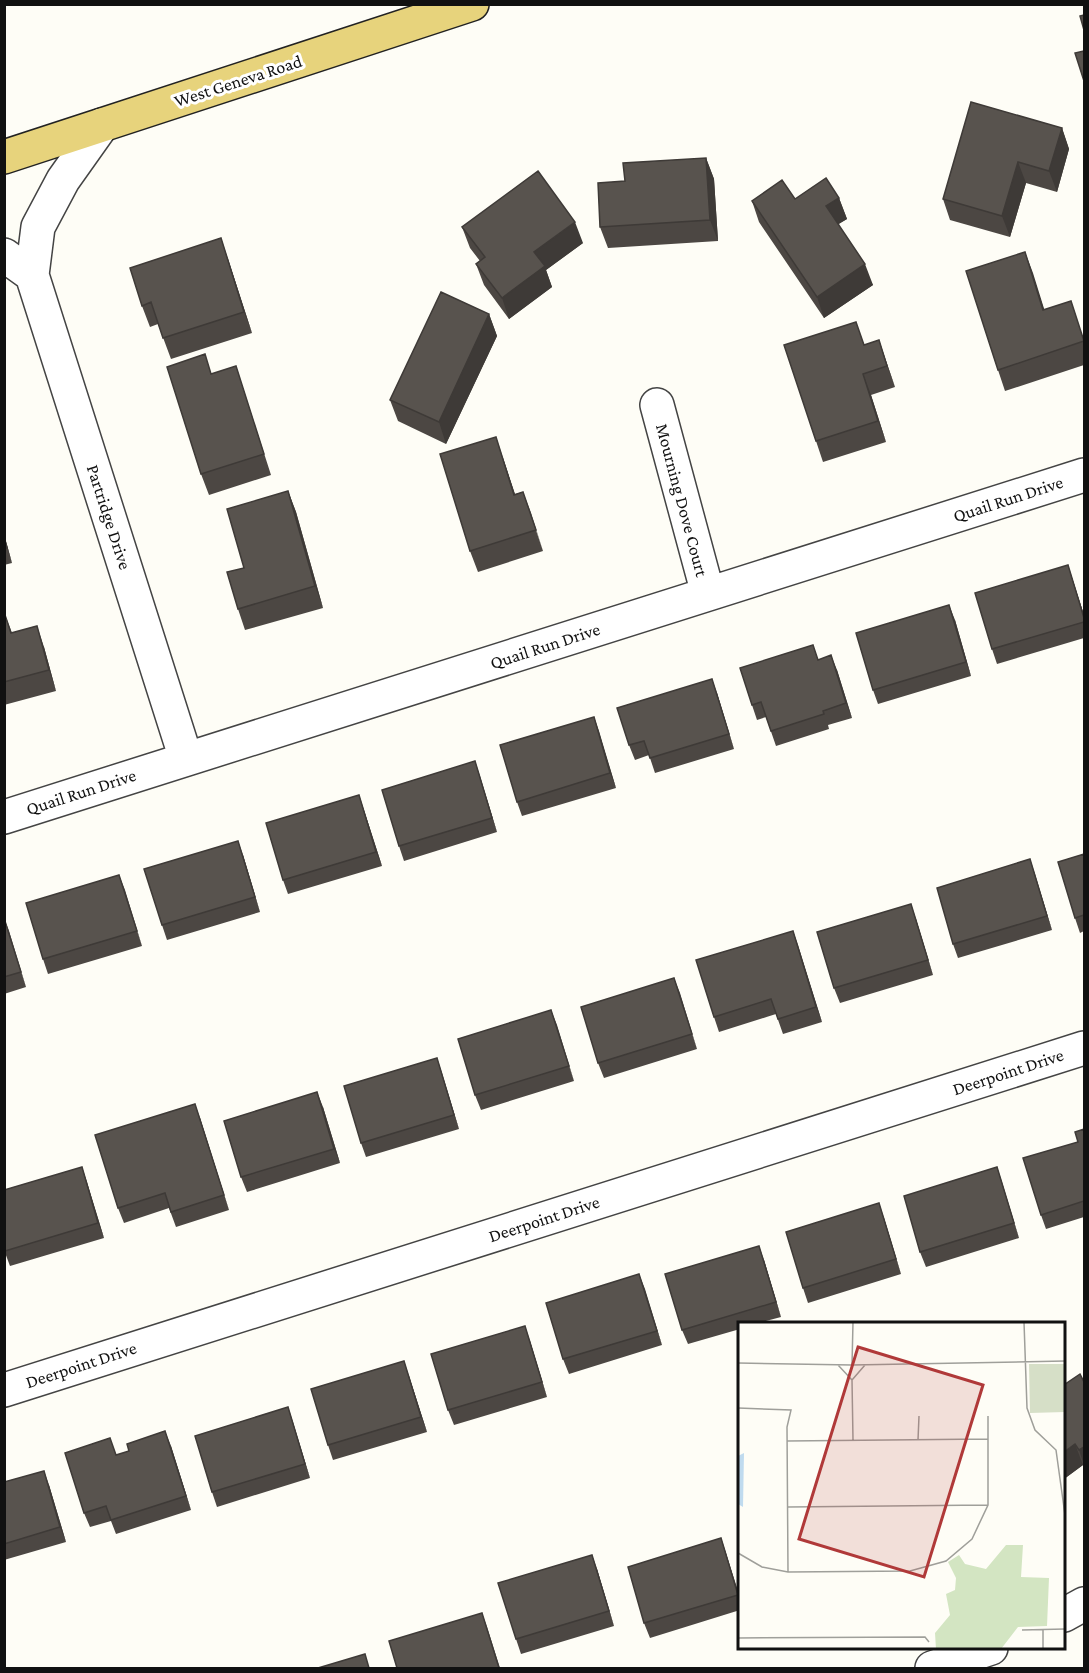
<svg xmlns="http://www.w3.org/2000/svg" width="1089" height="1673" viewBox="0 0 1089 1673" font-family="'Crimson Pro',serif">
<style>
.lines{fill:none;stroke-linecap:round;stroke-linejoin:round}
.minor-casing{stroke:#444;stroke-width:36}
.major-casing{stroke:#222;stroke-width:36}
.minor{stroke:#fff;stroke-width:33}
.major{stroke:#e7d37c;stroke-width:33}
.wall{fill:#4c4743}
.shaded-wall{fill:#3e3a37}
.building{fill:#58534e;stroke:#3e3a37;stroke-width:1.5}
.labels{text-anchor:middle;stroke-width:6;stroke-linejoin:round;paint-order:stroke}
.street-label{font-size:18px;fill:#111;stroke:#fff}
.inset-road{fill:none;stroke:#9f9f9a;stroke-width:1.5}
.view{fill:#b03939;fill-opacity:0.15;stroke:#b03939;stroke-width:3}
.inset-edge{fill:none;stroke:#111;stroke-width:3}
</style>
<rect width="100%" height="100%" fill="#fefdf6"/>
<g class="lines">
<g class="minor-casing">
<path id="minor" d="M102,125L63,180L38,227L32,275L186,759
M4,255L32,275
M657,405L708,594
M4,817L1084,475
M4,1390L1084,1048
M1064,1615L1084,1604
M932,1668L991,1648"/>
</g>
<g class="major-casing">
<path id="major" d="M4,157L472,4"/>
</g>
<use href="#minor" class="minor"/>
<use href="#major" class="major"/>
</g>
<path class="wall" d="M1062,128L1069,149L1057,192L1026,183L1010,237L950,220L943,199Z
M706,158L714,179L718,241L608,248L600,227L625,181Z
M839,198L847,219L838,224L873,285L824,318L759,222L752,201Z
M462,227L583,243L546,270L552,287L509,319L484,285L476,264L480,261L470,248Z
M1025,252L1044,310L1071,301L1084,341V365L1005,391L998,370Z
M228,259L252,333L171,359L158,324L150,327L142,306Z
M489,314L497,336L446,444L398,421L390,400Z
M879,340L895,387L871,395L886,442L823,462L816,441L864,345Z
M236,366L271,475L209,495L201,474L212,374Z
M503,458L515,494L523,492L543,551L478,572L470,551Z
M288,491L296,512L323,608L245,630L238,609L244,568Z
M4,534L12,563L4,565Z
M1068,565L1084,615V638L997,664L992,649Z
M4,612L12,633L44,647L56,691L4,705Z
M955,620L971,676L878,704L873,690Z
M818,659L837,670L852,718L828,725L829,729L776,746L766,717L757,720L752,705Z
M717,693L734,749L655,773L649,755L635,760L629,745Z
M594,717L616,788L522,816L517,802Z
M475,761L497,832L404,861L399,846Z
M359,795L382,866L288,894L283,880Z
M1084,854V931L1080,933L1075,918Z
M243,855L260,912L167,940L162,925Z
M1030,859L1052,930L958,958L953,944Z
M119,875L142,946L48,974L43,959Z
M4,918L26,987L4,994Z
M916,919L933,975L840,1003L834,988Z
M793,931L822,1022L783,1034L776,1014L719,1032L714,1017Z
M674,978L697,1049L604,1078L598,1063Z
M551,1010L574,1081L481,1110L475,1095Z
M437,1058L459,1129L366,1157L361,1143Z
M323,1107L340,1163L247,1192L241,1177Z
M200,1118L229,1210L176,1227L169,1208L124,1223L118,1208Z
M1084,1129V1217L1046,1229L1041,1215Z
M82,1167L104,1238L10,1266L4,1250Z
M997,1167L1019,1238L926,1267L920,1252Z
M884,1218L901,1274L808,1303L803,1288Z
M764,1260L781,1317L758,1323H740V1329L688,1344L682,1330Z
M639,1274L662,1345L569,1374L563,1359Z
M530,1341L547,1397L454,1425L448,1410Z
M409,1376L427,1432L333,1460L328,1445Z
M1084,1382V1468L1083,1465L1064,1479Z
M288,1407L310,1478L217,1507L212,1492Z
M171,1446L191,1510L116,1534L111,1521L90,1527L84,1513L116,1455Z
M4,1482L49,1485L66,1542L4,1560Z
M721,1538L740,1597V1610L650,1638L644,1623Z
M597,1569L614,1626L521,1654L516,1639Z"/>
<path class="shaded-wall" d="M1062,128L1069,149L1057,192L1049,171Z
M706,158L714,179L718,241L710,220Z
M1018,162L1026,183L1010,237L1002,216Z
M839,198L847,219L834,227L826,206Z
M575,222L583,243L546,270L552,287L509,319L502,298L534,252Z
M221,238L228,259L252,333L244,312Z
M1025,252L1033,273L1051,331L1043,310Z
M865,264L873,285L824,318L817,297Z
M489,314L497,336L446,444L439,422Z
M879,340L886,361L895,387L887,366Z
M863,374L871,395L886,442L878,421Z
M496,437L503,458L522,516L514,495Z
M288,491L296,512L323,608L315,586Z
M523,492L531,513L543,551L536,530Z
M4,534L12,563L4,539Z
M1068,565L1084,615V618Z
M949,605L955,620L971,676L966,662Z
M37,626L44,647L56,691L49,670Z
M831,655L837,670L852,718L846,703Z
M712,679L717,693L734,749L729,734Z
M594,717L599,731L616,788L610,773Z
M475,761L480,776L497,832L492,818Z
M359,795L364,810L382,866L376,852Z
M238,841L243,855L260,912L255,897Z
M1030,859L1035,874L1052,930L1047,916Z
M119,875L125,890L142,946L137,931Z
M911,904L916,919L933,975L928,960Z
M4,918L9,931L26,987L21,972Z
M793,931L798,945L822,1022L816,1007Z
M674,978L680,993L697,1049L692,1034Z
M551,1010L557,1025L574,1081L569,1066Z
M437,1058L442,1073L459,1129L454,1115Z
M317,1092L323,1107L340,1163L334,1149Z
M195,1104L200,1118L229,1210L224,1195Z
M82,1167L87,1182L104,1238L98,1223Z
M997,1167L1002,1182L1019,1238L1014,1223Z
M879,1203L884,1218L901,1274L896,1259Z
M759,1246L764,1260L781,1317L776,1302Z
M639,1274L645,1289L662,1345L657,1331Z
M525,1326L530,1341L547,1397L542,1382Z
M404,1361L409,1376L427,1432L421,1417Z
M288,1407L293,1422L310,1478L305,1464Z
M165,1431L171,1446L191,1510L186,1496Z
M1075,1444L1083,1465L1064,1479V1452Z
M1084,1447V1465L1079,1450Z
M44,1471L49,1485L66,1542L60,1527Z
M721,1538L726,1553L740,1600L738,1595Z
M592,1555L597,1569L614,1626L609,1611Z
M482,1613L487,1627L500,1668H499Z"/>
<path class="building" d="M1084,15V30L1080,16Z
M1084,51V81L1075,53Z
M971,102L1062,128L1049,171L1018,162L1002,216L943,199Z
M706,158L710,220L600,227L598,183L625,181L623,163Z
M538,171L575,222L534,252L545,266L502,298L476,264L485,257L462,227Z
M826,178L839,198L826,206L865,264L817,297L752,201L782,180L795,199Z
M221,238L244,312L163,338L151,302L142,306L130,268Z
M1025,252L1043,310L1071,301L1084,341L998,370L966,271Z
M441,292L489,314L439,422L390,400Z
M856,322L864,345L879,340L887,366L863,374L878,421L816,441L784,345Z
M205,354L211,374L236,366L264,454L201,474L167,367Z
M496,437L514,495L523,492L536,530L470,551L440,454Z
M288,491L315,586L238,609L227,572L244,568L227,509Z
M4,539L7,548L4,549Z
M1068,565L1084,618V622L992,649L975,593Z
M949,605L966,662L873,690L856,633Z
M4,612L11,633L37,626L49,670L4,682Z
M813,645L818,660L831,655L846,703L823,711L824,714L771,731L761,702L752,705L740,668Z
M712,679L729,734L650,758L644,741L629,745L617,708Z
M594,717L610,773L517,802L500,745Z
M475,761L492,818L399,846L382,790Z
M359,795L376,852L283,880L266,823Z
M238,841L255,897L162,925L144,869Z
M1084,854V915L1075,918L1058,862Z
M1030,859L1047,916L953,944L937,888Z
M119,875L137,931L43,959L26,903Z
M911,904L928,960L834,988L817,932Z
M4,918L21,972L4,977Z
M793,931L816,1007L778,1019L771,999L714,1017L696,960Z
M674,978L692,1034L598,1063L581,1007Z
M551,1010L569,1066L475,1095L458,1039Z
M437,1058L454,1115L361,1143L344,1086Z
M317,1092L334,1149L241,1177L224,1121Z
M195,1104L224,1195L171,1212L165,1193L118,1208L95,1135Z
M1084,1129V1201L1041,1215L1023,1158L1078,1142L1075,1132Z
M82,1167L98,1223L5,1251L4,1190Z
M997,1167L1014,1223L920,1252L904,1196Z
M879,1203L896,1259L803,1288L786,1232Z
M759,1246L776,1302L682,1330L665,1274Z
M639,1274L657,1331L563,1359L546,1303Z
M525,1326L542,1382L448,1410L431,1354Z
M404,1361L421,1417L328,1445L311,1389Z
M1080,1374L1084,1382V1447L1079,1450L1075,1444L1064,1452V1385Z
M288,1407L305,1464L212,1492L195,1436Z
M165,1431L186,1496L111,1520L106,1506L84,1513L65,1453L110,1438L116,1455L129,1451L127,1444Z
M44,1471L60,1527L4,1544V1482Z
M721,1538L738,1595L644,1623L628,1567Z
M592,1555L609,1611L516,1639L498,1583Z
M482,1613L499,1668H397L389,1641Z
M365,1654L369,1668H318Z"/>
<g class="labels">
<g class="street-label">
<text transform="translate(238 81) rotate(-18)" y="6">West Geneva Road</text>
<text transform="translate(1008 499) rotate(-18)" y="6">Quail Run Drive</text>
<text transform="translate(682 500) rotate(75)" y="6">Mourning Dove Court</text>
<text transform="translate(109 517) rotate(72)" y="6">Partridge Drive</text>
<text transform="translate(545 646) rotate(-18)" y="6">Quail Run Drive</text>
<text transform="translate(81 792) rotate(-18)" y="6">Quail Run Drive</text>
<text transform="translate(1008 1072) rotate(-18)" y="6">Deerpoint Drive</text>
<text transform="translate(544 1219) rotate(-18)" y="6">Deerpoint Drive</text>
<text transform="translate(81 1365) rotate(-18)" y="6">Deerpoint Drive</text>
</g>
</g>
<g transform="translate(738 1322)">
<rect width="327" height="327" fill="#fefdf6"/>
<path d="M268,223H285L283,255L311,256L309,304L280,305L263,327H198L197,311L212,293L208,272L217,268L218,256L210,240L221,233L227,242L248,247Z" fill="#d3e5c2"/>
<path d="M291,42H327V90L292,91Z" fill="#d6dfc7"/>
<path d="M6,131L5,185L0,182V134Z" fill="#c0dbef"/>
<path class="inset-road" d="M286,0L289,86L297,108L318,128L327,193M0,41L114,43L327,39M100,43L114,58M114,43L115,0M114,58L115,118M114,58L127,43M0,86L53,88L49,105L50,250M180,118L181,94M49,119L250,117M50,185L250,183M0,231L24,245L50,250L172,249L208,239L234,217L250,183V94M305,307V327M284,308L327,307M0,316L187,315L191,320"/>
<path class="view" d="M120,25L245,63L186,255L61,217Z"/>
<rect width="327" height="327" class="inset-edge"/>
</g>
<rect width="1089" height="1673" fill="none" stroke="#111111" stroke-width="12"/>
</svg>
